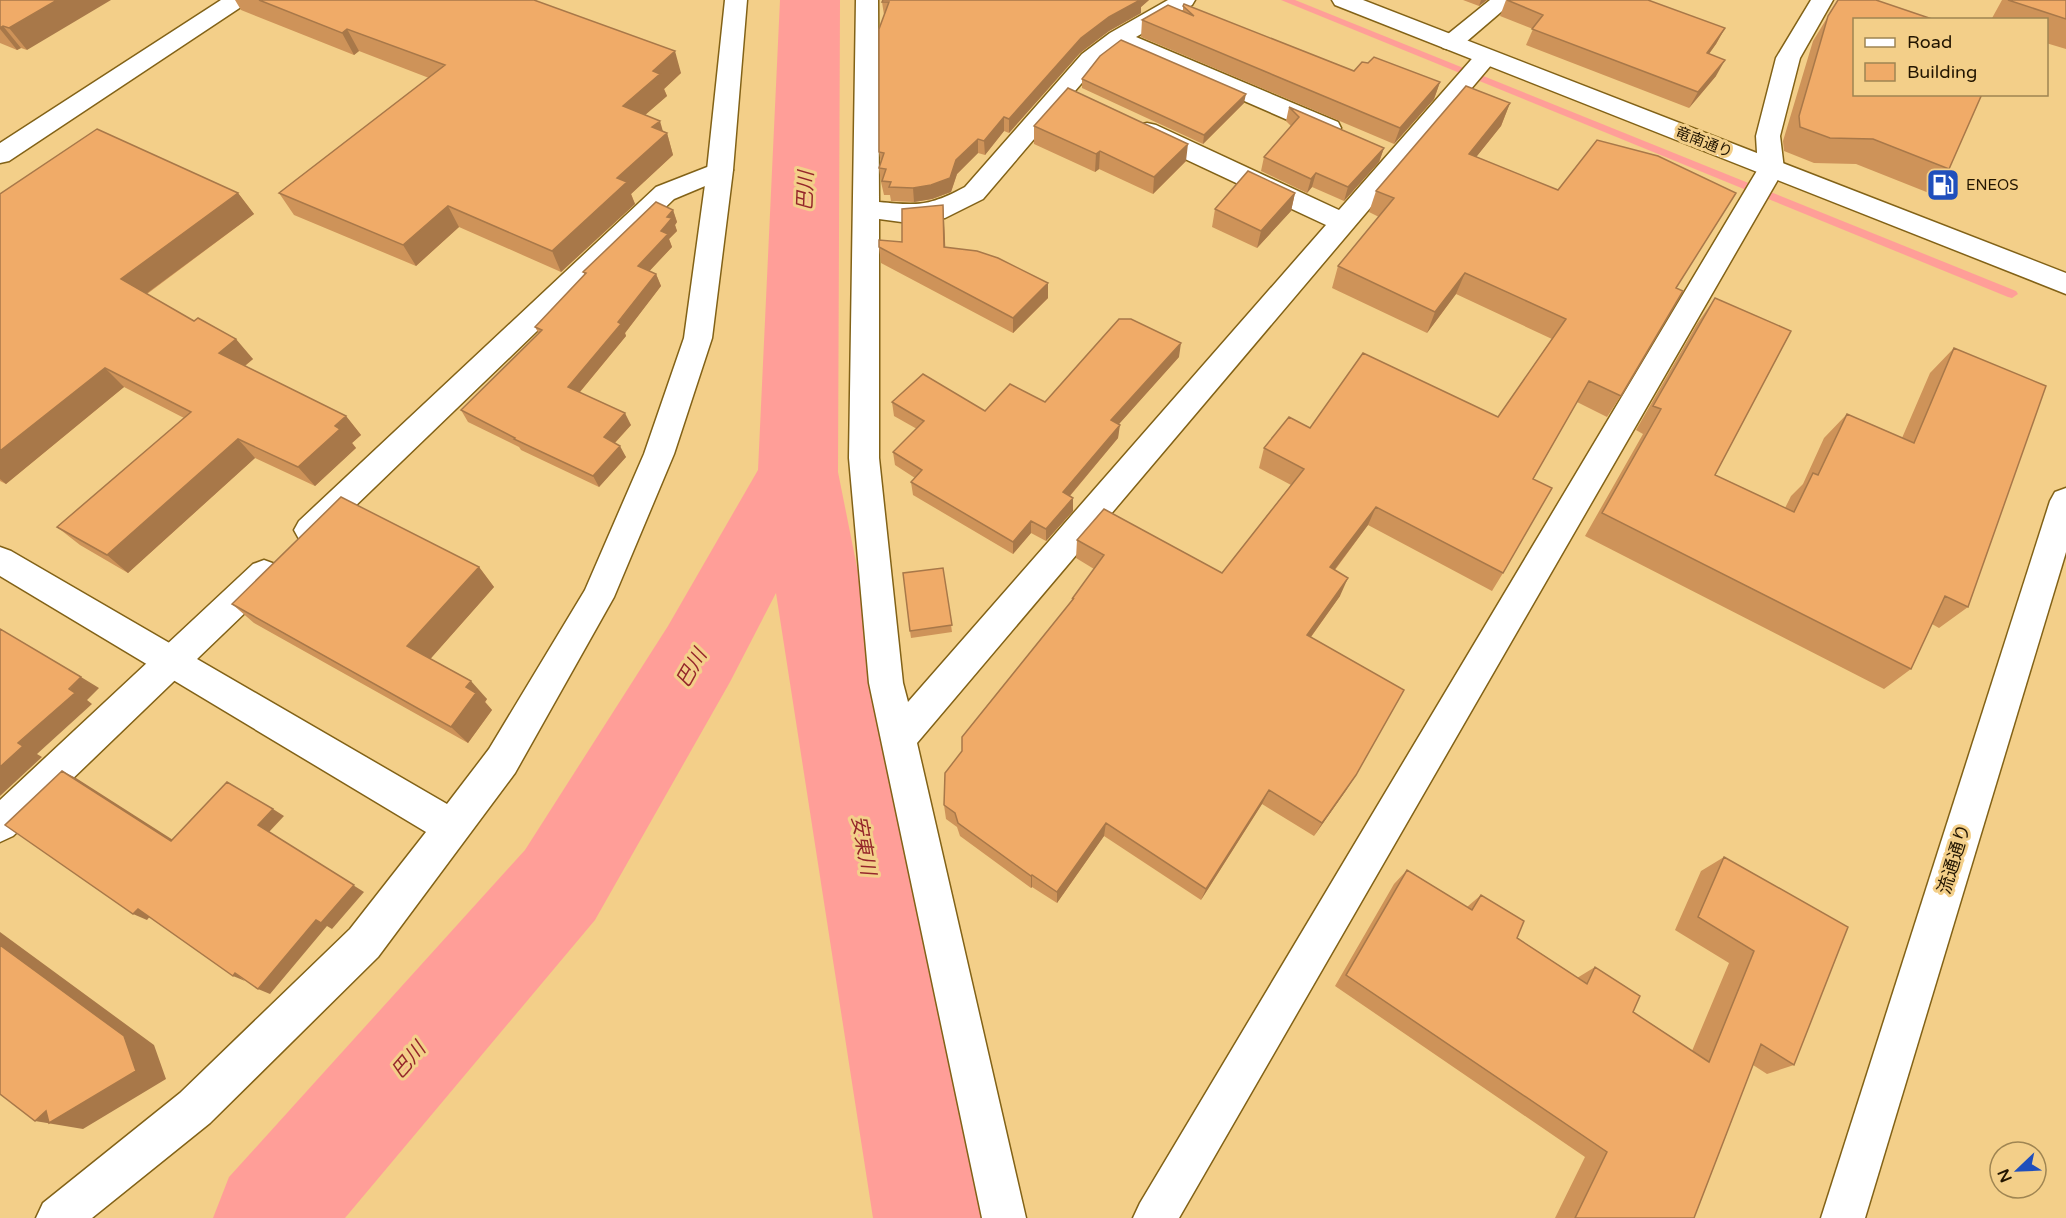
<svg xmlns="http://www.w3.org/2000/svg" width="2066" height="1218" viewBox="0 0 2066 1218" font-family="'Varela Round','Noto Sans JP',sans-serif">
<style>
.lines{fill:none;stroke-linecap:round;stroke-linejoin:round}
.stream{fill:#ff9e98;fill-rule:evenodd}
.river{fill:#ff9e98;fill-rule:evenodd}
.street-casing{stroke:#826217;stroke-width:3}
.secondary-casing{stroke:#826217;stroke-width:3}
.primary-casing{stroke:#826217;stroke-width:3}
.street{fill:#fff;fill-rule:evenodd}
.secondary{fill:#fff;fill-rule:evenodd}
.primary{fill:#fff;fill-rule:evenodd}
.wall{fill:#ce9359}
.shaded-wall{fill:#a87849}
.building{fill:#f0ab68;stroke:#a87849;stroke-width:1.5}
.labels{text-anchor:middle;stroke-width:6;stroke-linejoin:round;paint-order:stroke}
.far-street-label{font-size:15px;fill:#221500;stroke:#f3cf89}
.far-poi-label{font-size:15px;fill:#221500;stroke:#f3cf89;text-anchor:start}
.street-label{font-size:18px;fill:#221500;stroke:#f3cf89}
.water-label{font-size:20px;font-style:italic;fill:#95262b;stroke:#f3cf89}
</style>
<rect width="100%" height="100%" fill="#f3cf89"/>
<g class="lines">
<path class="stream" d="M1281,0H1295L2016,291L2018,294L2012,298L2008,297Z"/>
<path class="river" d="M780,0H840L838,472L987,1218H873L776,593L730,682L595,920L345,1218H213L229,1177L525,850L668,626L758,470Z"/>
<g class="street-casing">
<path id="street" d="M856,0H878L879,202C918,206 930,206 965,187L1082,54L1110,33L1168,0H1195L1192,5L1136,37L1338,122L1341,128L1338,134L1329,136L1320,134L1120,47L1098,64L983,199L945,218L909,223L879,219V458L903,683L908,702L1326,225L1138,137L1135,131L1138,125L1147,123L1156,125L1339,210L1478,52L1486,50L1494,52L1498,57L917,743L1026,1218H982L869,683L849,458Z
M1490,0H1515L1459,48L1451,50L1443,48L1439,43L1443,38Z
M1811,0H1833L1800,58L1780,136L1784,169L1179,1218H1133L1140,1203L1758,169L1756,136L1776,58Z
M720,162L729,164L733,170L729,176L674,199L321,539L310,543L299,539L294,530L299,521L656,187Z
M264,560L275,564L280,574L275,584L13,836L0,842V800L253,564Z"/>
</g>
<g class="secondary-casing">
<path id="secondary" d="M221,0H247L244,5L9,161L0,163V143Z
M725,0H747L733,170L712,338L674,454L614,597L515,773L378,957L210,1123L92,1218H36L43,1203L180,1093L350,929L426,832L0,576V547L11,551L447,804L489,749L585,590L644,454L684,338L707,170Z
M1332,0H1363L2066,273V294L1335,5Z"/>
</g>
<g class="primary-casing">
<path id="primary" d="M2066,488V552L1865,1218H1821L2050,501L2055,492Z"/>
</g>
<use href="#street" class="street"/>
<use href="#secondary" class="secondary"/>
<use href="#primary" class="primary"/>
</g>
<path class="wall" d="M0,0L27,50L21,48L17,50L0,43Z
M235,0H534L681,73L664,89L667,96L645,115L663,132L667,133L673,155L631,194L635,204L561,272L459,227L416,266L294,215L279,193L429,78L359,51L354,55L241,10Z
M883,0H1149L1141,7V13L1109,31L1080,53L1009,133L1004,131L985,155L978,153L957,174L951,192L932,199L914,202L891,201L890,195H884L881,182L879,168L881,163L879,152L884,15L882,2Z
M1463,0H1487L1479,6Z
M1506,0L1725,28L1716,44L1709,54L1716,76L1689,108L1526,45L1533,29L1500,16Z
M1838,0L1949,169L1929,193L1856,164L1814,163L1784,151L1783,141L1813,41Z
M2002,0H2066V49L2046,43V20H1991Z
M1183,6L1354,71L1440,82L1434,99L1394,144L1141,37L1142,20L1183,11Z
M1082,79L1244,103L1203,144L1082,88Z
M1510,103L1501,126L1476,157L1676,288L1621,396L1607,417L1577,402L1533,479L1503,573L1492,591L1368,525L1335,570L1340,596L1311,637L1347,789L1314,836L1262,804L1201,900L1104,836L1057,903L1032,887L1031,888L960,836L957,827L946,819L944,805L962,751L1072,601V599L1094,569L1076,558L1077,540L1222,573L1291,485L1259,468L1264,448L1310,428L1498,417L1552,339L1456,294L1427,333L1332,288L1338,266L1379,217L1369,212L1376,191Z
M1289,107L1384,148L1379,162L1344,201L1312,187L1307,193L1261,171L1264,157L1291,126L1286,121Z
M1034,126L1186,161L1153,194L1099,169L1095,172L1034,144Z
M238,193L254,214L147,294L253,359L245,366L346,416L361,435L352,443L356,448L315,486L255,458L128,573L80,545L57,527L184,418L124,387L6,484L0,481V194Z
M1295,193L1291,211L1257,248L1212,227L1215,209Z
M943,205L945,247L1048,298L1013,333L881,263L879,247L902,242Z
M673,210L677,222L675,225L677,231L669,239L672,247L649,271L656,274L661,286L625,333L626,336L580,392L631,425L615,443L626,457L599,487L521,450L519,447L468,422L461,410L539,334L535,327L585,275L583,272Z
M1715,298V475L1785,508L1791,496L1803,484L1824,438L1847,414L1902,438L1930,373L1954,348L1968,607L1939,628L1932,624L1911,669L1884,689L1585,536L1643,434L1636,430L1697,324Z
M1179,357L1119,424L1118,438L1070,496L1073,511L1046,541L1031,533L1013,554L913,495L911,482L915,478L895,465L893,452L917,429L894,416L892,402L985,411L1045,402Z
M479,567L494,587L430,659L487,699L485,702L492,710L468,743L254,623L232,604Z
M943,568L952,632L911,638L910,631Z
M1724,857L1794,1065L1767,1074L1753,1065L1694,1218H1555L1585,1157L1335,986L1394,884L1407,870L1467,907L1481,895L1517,938L1577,978L1595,967L1633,1012L1692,1051L1729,963L1675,930L1701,871Z"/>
<path class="shaded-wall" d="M57,0H111L27,50L9,28Z
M1139,0H1149L1141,7V13L1109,31L1080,53L1009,133V119L1081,38L1109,17Z
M1481,0H1487L1479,6Z
M3,26L21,48L17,50L0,29V28Z
M1725,28L1716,44L1698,69L1707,53Z
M347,29L359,51L354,55L342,33Z
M675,51L681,73L664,89L667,96L630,128L623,106L653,71Z
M1725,60L1716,76L1689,108L1698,92Z
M1440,82L1434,99L1394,144L1400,128Z
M1246,94L1244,103L1203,144L1204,135Z
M1510,103L1501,126L1461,176L1469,154Z
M1004,117V131L985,155L984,141Z
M660,121L664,135L667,133L673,155L631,194L635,204L561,272L552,251L617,178L652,127Z
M978,139V153L957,174L951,192L932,199L914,202L913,188L956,160Z
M1188,144L1186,161L1153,194L1154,177Z
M1384,148L1379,162L1344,201L1348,187Z
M1100,151L1099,169L1095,172L1096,154Z
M1316,173L1312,187L1307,193L1311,179Z
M238,193L254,214L139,299L121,279Z
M1295,193L1291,211L1257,248L1261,231Z
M943,205L944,220L946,262L944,247Z
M448,206L459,227L416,266L403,245Z
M673,210L677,222L675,225L677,231L669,239L672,247L643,278L638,266L661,231L667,217Z
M1465,273L1456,294L1427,333L1435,312Z
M656,274L661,286L625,333L626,336L574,399L568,387Z
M1048,283V298L1013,333V318Z
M236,339L253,359L236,373L219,353Z
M1181,343L1179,357L1110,434L1111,420Z
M105,368L124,387L6,484L0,479V451Z
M625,413L631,425L609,449L604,437Z
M346,416L361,435L352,443L356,448L315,486L298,467L335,426Z
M1120,425L1118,438L1062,505L1063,492Z
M238,439L255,458L128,573L107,555Z
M620,446L626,457L599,487L593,476Z
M1073,498V511L1046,541V529Z
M1376,507L1368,525L1323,585L1330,567Z
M1031,521V533L1013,554V542Z
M479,567L494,587L425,665L407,646Z
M1348,578L1340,596L1300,652L1307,635Z
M81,677L99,688L87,700L92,704L37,754L42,757L0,796V767L18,743Z
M471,681L487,699L485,702L492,710L468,743L451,727L466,687Z
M62,771L76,778L184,847L171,841Z
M1356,775L1347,789L1314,836L1322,823Z
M1269,790L1262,804L1201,900L1206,889Z
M273,809L284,816L269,832L364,892L332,929L327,926L270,994L258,989V825Z
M1106,823L1104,836L1057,903V892Z
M1032,875V887L1031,888V876Z
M138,909L151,915L147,920L133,914Z
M0,932L154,1045L166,1079L83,1129L35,1121L0,945Z
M235,973L245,981L233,976Z"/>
<path class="building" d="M0,0H57L9,28L3,26L0,28Z
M259,0H534L675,51L653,71L660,74L623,106L660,121L652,127L667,133L617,178L627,182L552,251L448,206L403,245L279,193L445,65L347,29L342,33Z
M883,0H1140L1109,17L1081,38L1009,119L1004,117L984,141L978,139L956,160L950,178L931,185L913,188L889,187L891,182L882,181L886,169L879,168L884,153L879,152V29L889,2H882Z
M1507,0H1648L1725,28L1707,53L1725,60L1698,92L1532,29L1543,15Z
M1838,0H1876L1935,20H1854V94H1982L1949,169L1873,139L1830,138L1800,127L1799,116L1828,16Z
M2008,0H2066V19Z
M1184,4L1354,71L1362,62L1368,63L1374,57L1440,82L1400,128L1142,20L1168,5L1194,16L1183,6Z
M1121,40L1246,94L1204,135L1082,79L1100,56Z
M1466,86L1510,103L1469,154L1558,190L1597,140L1658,156L1736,193L1676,288L1683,291L1621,396L1589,381L1533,479L1552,488L1503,573L1376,507L1330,567L1348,578L1307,635L1404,690L1356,775L1322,823L1269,790L1206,889L1106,823L1057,892L1032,875L1031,876L958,823L955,813L944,805L945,773L962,751V737L1074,598L1072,599L1104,555L1077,540L1104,509L1222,573L1304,469L1264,448L1289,417L1310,428L1363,353L1498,417L1566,319L1465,273L1435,312L1338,266L1394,198L1376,191Z
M1068,88L1188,144L1154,177L1100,151L1096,154L1034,126Z
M1289,107L1384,148L1348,187L1316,173L1311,179L1264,157L1299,117Z
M97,129L238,193L121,279L194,321L198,318L236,339L219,353L346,416L335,426L340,429L298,467L238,439L107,555L57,527L191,412L105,368L0,451V194Z
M1248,171L1295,193L1261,231L1215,209Z
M656,202L673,210L667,217L672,218L661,231L668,234L638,266L656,274L618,322L621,324L568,387L625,413L604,437L620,446L593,476L514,439L515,438L461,410L542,330L535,327L586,273L583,272Z
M943,205L944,247L977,251L998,258L1048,283L1013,318L879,247V240L902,242V209Z
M1715,298L1791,331L1715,475L1794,512L1813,473L1818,475L1847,414L1914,443L1954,348L2046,386L1968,607L1945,596L1911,669L1602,513L1661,409L1653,406Z
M1119,319H1131L1181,343L1111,420L1120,425L1063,492L1073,498L1046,529L1031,521L1013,542L911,482L922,470L893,452L924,421L892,402L923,374L985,411L1010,384L1045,402Z
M341,497L479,567L407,646L471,681L466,687L476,693L451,727L232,604Z
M943,568L952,625L910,631L903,573Z
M0,629L81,677L69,689L75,693L18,743L23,746L0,767Z
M62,771L171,841L227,782L273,809L258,825L354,885L321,923L316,920L258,989L235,973L233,976L138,909L133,914L5,825Z
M1724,857L1848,927L1794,1065L1761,1044L1694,1218H1575L1607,1152L1346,975L1407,870L1472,910L1481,895L1524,921L1517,938L1587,984L1595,967L1640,996L1633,1012L1709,1062L1754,951L1698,917Z
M0,945L124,1036L136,1071L49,1123L46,1111L35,1121L0,1094Z"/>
<defs>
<g id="fuel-square" transform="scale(1.725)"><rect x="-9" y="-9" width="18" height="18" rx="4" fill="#204fbc" stroke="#f3cf89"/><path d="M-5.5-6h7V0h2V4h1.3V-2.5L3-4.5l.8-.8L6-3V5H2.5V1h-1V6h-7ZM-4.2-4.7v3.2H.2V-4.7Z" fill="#fff"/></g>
</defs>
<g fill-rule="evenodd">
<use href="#fuel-square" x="1943" y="185"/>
</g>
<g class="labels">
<g class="far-street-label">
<text transform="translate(1704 142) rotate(21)" y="5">竜南通り</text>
</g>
<g class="far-poi-label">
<text x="1966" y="190">ENEOS</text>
</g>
<g class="street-label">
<text transform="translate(1954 859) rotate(-73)" y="6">流通通り</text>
</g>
<g class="water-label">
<text transform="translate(805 191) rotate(-88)" y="7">巴川</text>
<text transform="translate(691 668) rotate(-60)" y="7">巴川</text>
<text transform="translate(864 845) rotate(80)" y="7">安東川</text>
<text transform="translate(408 1060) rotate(-49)" y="7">巴川</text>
</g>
</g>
<rect x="1853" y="18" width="195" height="78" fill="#f3cf89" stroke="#9f8552" stroke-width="1.5"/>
<rect x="1865" y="38" width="30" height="9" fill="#ffffff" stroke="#9f8552" stroke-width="1.5"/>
<text x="1907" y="48" font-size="18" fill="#221500">Road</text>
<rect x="1865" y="63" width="30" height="18" fill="#f0ab68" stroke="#9f8552" stroke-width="1.5"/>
<text x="1907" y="78" font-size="18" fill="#221500">Building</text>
<g transform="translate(2018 1170) rotate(247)"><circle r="28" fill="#f3cf89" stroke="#9f8552" stroke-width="1.5"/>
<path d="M0-4.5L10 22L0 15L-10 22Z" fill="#204fbc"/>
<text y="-9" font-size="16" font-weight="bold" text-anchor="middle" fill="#221500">N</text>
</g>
</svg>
